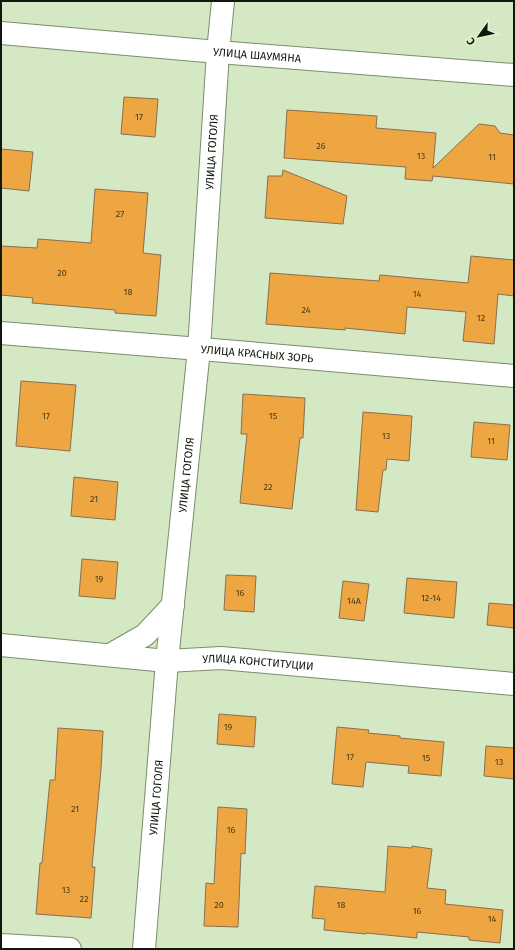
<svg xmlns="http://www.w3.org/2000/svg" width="515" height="950" viewBox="0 0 515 950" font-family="'Fira Sans',sans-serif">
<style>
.building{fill:#eea642;stroke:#886f51}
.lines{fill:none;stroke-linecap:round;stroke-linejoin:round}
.minor-casing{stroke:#7b8e6c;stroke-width:24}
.minor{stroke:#fff;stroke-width:22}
.labels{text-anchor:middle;stroke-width:3;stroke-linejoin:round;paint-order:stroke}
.number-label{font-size:9px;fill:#483b19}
.street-label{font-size:11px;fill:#10170b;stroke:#e0f5d0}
</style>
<rect width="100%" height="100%" fill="#d3e8c3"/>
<path class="building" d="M124,97L158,99L155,137L121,134Z
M287,110L377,116L376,128L436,133L433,168L479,124L495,126L500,133L514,135V184L433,176L432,181L405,179L406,167L284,158Z
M1,149L33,152L29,191L1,188Z
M283,170L347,196L343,224L265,218L268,176H282Z
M95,189L148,193L143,253L161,255L156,316L115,313V310L32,303L33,298L1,295V246L37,248L38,239L91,243Z
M471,256L514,260V296L498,294L494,344L463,341L466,312L407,307L405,334L345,328V330L266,324L270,273L379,281L380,275L468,283Z
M21,381L76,385L70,451L16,446Z
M243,394L305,398L303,438H300L292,509L240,503L247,434H241Z
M363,412L412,416L409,461L387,459L386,470H383L378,512L356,510Z
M474,422L510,425L507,460L471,457Z
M74,477L118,482L115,520L71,516Z
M82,559L118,562L115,599L79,596Z
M226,575L256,576L254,612L224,610Z
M407,578L457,582L454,618L404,613Z
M343,581L369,584L364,621L339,618Z
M489,603L514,605V628L487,625Z
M219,714L256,717L254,747L217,744Z
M337,727L369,730L368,733L400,736V738L444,742L441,776L408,773L409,766L366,762L363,787L332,784Z
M58,728L103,731L101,769L92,867H95L91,918L36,914L40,863H42L50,780H55Z
M486,746L514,748V779L484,776Z
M218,807L247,809L245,854L241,853L238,927L204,926L206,883L214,884Z
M388,846L412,848V846L432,849L427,888L446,890L445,904L503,910L500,943L469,940V937L417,932V938L366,933V934L324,930L325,919L312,918L315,886L385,892Z"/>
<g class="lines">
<g class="minor-casing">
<g id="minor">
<path id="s1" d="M1,33L218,52L514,75"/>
<path id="s2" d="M1,333L237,352L514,376"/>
<path id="s3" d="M1,645L167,661L221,658L514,684"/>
<path d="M110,655L145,635L173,605"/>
<path d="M1,945L70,949"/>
<path id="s4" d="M144,949L167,661L199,349L218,52L223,1"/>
</g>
</g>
<use href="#minor" class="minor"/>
</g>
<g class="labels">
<g class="number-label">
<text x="139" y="120">17</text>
<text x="321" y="149">26</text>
<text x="421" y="159">13</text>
<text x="492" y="160">11</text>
<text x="120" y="217">27</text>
<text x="62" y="276">20</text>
<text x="128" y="295">18</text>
<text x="417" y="297">14</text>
<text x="306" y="313">24</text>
<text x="481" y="321">12</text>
<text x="46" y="419">17</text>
<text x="273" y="419">15</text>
<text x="386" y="439">13</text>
<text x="491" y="444">11</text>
<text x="268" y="490">22</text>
<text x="94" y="502">21</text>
<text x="99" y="582">19</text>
<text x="240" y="596">16</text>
<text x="431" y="601">12-14</text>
<text x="354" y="604">14А</text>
<text x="228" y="730">19</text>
<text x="350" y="760">17</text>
<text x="426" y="761">15</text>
<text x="499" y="765">13</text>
<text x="75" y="812">21</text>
<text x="231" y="833">16</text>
<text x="66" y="893">13</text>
<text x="84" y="902">22</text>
<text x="219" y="908">20</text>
<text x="341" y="908">18</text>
<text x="417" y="914">16</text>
<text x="492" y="922">14</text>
</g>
<g class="street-label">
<text dy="4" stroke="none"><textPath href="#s1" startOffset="257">УЛИЦА ШАУМЯНА</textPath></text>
<text dy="4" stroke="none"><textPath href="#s4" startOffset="800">УЛИЦА ГОГОЛЯ</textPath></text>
<text dy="4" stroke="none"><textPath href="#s2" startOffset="257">УЛИЦА КРАСНЫХ ЗОРЬ</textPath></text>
<text dy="4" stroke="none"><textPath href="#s4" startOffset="476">УЛИЦА ГОГОЛЯ</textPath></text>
<text dy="4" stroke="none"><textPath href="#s3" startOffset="258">УЛИЦА КОНСТИТУЦИИ</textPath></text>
<text dy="4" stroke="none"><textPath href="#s4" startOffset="152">УЛИЦА ГОГОЛЯ</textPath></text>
</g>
</g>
<rect width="515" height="950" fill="none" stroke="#10170b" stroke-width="4"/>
<g transform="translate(479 36) rotate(237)" stroke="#e0f5d0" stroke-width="3" paint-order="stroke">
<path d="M0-3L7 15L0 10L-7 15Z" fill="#10170b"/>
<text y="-6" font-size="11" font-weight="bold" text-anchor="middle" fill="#10170b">С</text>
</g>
</svg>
